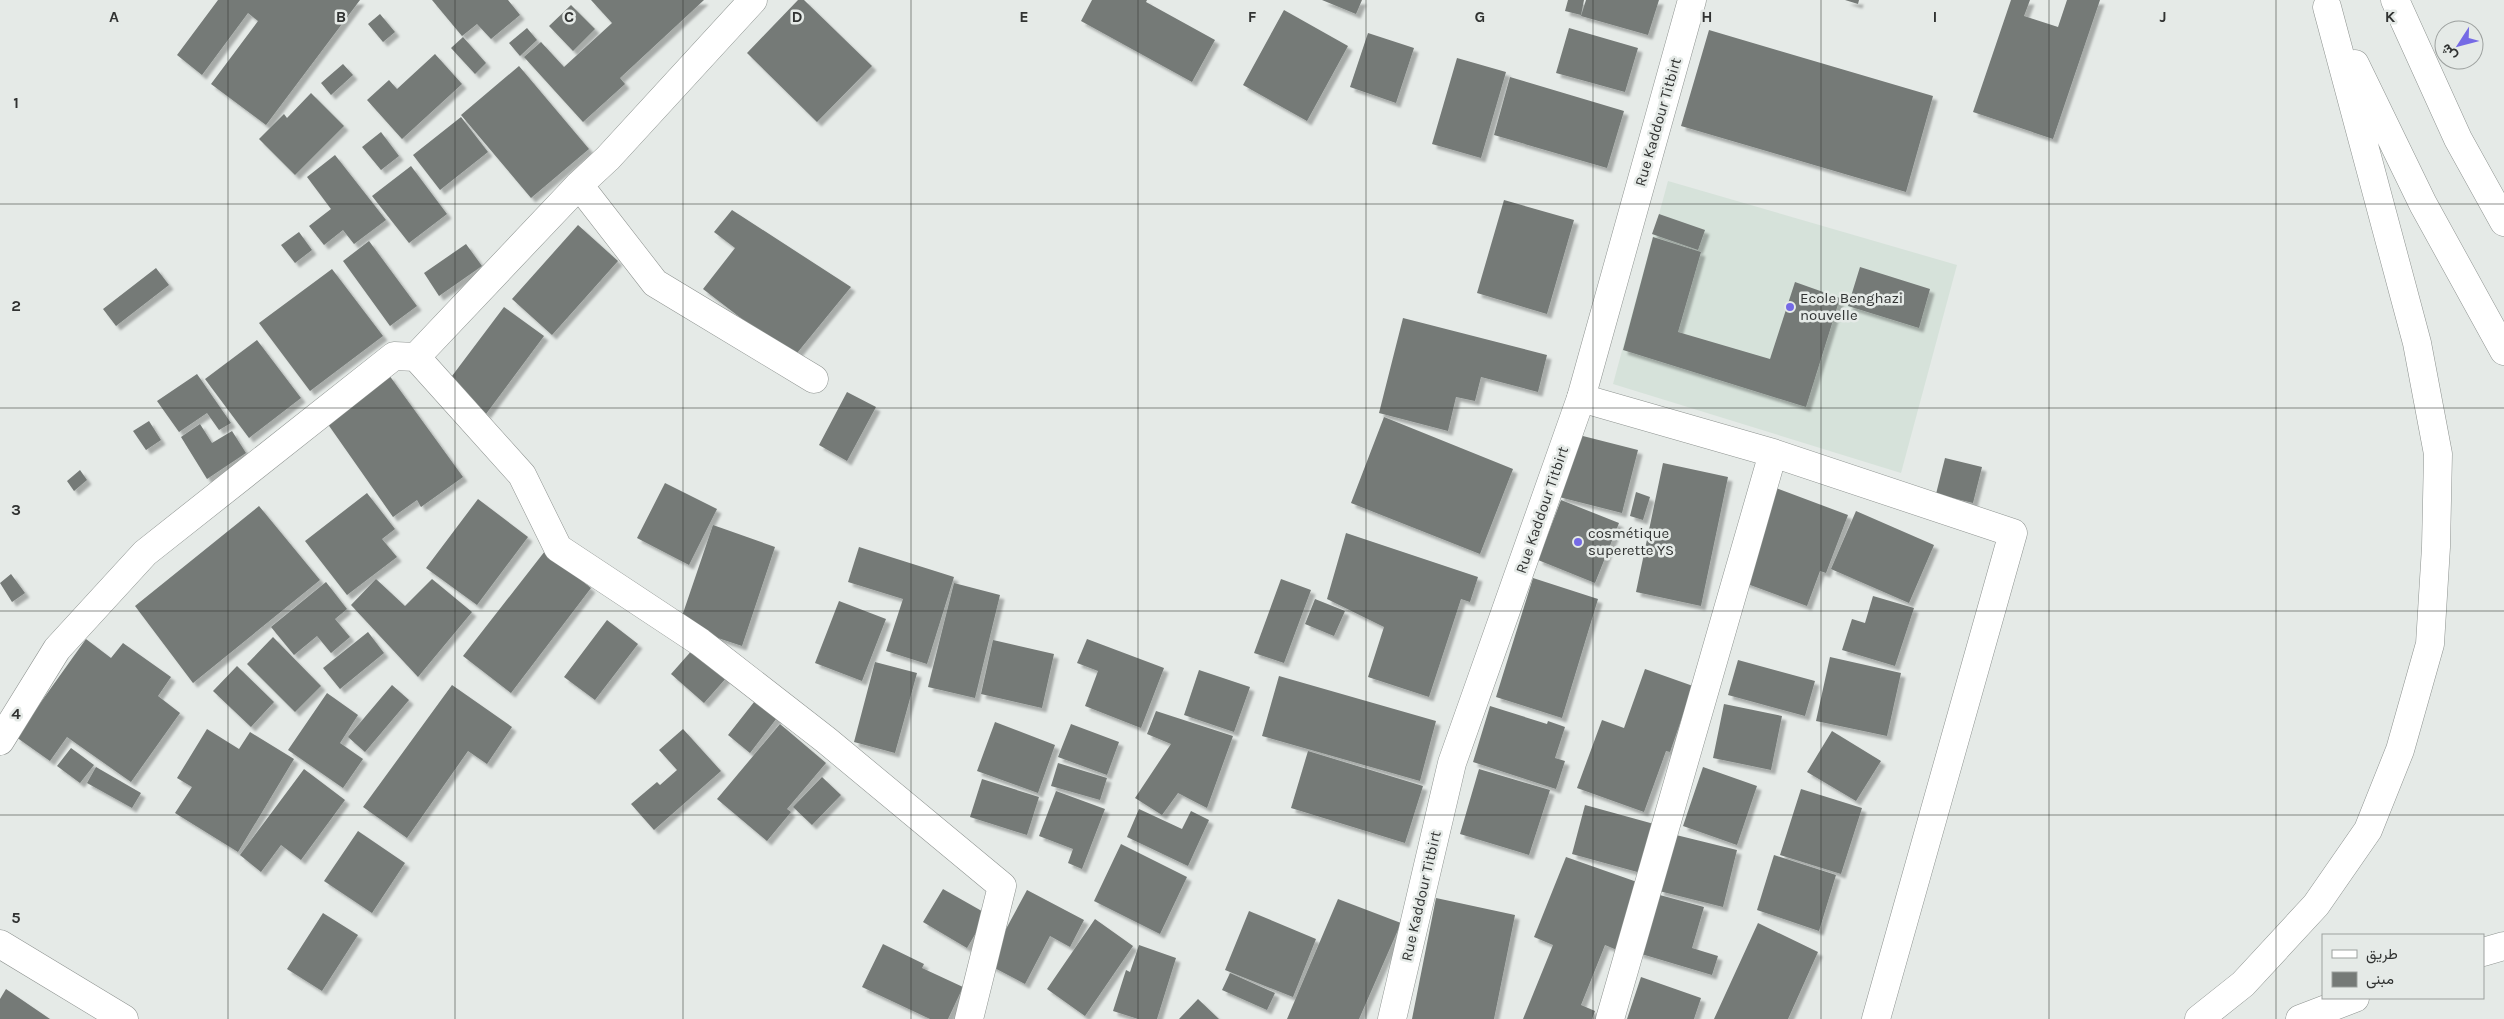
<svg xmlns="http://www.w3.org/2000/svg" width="2504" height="1019" viewBox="0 0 2504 1019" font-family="Karla,Vazirmatn,sans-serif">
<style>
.built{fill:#d6e2da}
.building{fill:#757a77;filter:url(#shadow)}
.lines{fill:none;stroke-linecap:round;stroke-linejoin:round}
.minor-casing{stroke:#8e9390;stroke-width:29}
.tertiary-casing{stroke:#8e9390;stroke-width:29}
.motorway-casing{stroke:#8e9390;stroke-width:29}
.minor{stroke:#fff;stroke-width:28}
.tertiary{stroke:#fff;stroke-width:28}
.motorway{stroke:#fff;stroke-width:28}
.grid{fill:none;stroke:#313332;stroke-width:1;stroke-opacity:0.55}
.poi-dot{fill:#756ae5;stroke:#e5eae7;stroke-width:2}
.labels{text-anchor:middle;stroke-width:5;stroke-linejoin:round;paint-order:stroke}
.street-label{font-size:15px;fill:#313332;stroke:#e5eae7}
.poi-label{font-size:15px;fill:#313332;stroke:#e5eae7;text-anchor:start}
.grid-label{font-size:16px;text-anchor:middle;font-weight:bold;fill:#313332;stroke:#e5eae7;stroke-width:5;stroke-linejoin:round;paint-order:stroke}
</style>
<defs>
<filter id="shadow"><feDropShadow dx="4.5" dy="4.5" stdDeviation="1" flood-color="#0004"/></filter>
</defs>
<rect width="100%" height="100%" fill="#e5eae7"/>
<path class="built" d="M1668,181L1957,265L1901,473L1613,384Z"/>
<path class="building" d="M218,0H360L266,125L211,84L258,21L248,13L202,75L177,55Z
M432,0H508L520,15L491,39L477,24L462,36Z
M591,0H704L620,78L625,84L583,122L524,57L541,42L564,67L612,23Z
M798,0H804L872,66L817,122L747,53Z
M1092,0H1147L1146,2L1215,40L1192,82L1081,21Z
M1322,0H1362L1356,14Z
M1568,0H1584L1581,15L1565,11Z
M1586,0H1659L1648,35L1581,16Z
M1845,0H1859L1858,4Z
M2011,0H2030L2024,16L2058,27L2067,0H2100L2053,139L1973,112Z
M571,5L595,29L573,51L549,26Z
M1284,10L1348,46L1307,121L1243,85Z
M380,14L395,32L383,42L368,24Z
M527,28L537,40L520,56L509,43Z
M1569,28L1638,48L1625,92L1556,73Z
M1709,30L1933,96L1906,192L1681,126Z
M1368,33L1414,48L1396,103L1350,87Z
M463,37L486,63L475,74L451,48Z
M435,54L462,84L402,139L367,100L389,80L397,89Z
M1457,58L1506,72L1481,158L1432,144Z
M343,64L353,75L331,95L321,83Z
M519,66L589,149L531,198L461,115Z
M1510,77L1624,111L1607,168L1494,135Z
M311,93L344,126L295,175L259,139L284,114L287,118Z
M461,117L488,152L440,190L413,155Z
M381,132L399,156L381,170L362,147Z
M335,155L386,220L354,244L343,230L324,245L309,226L331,209L307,177Z
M411,166L447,214L409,243L372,196Z
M1504,200L1574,220L1547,314L1477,293Z
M732,210L851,287L793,358L703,289L735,248L714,232Z
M1659,214L1705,230L1698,250L1652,234Z
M578,225L618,261L552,335L512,299Z
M299,232L312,250L295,263L281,245Z
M1653,237L1701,252L1678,332L1770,359L1795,282L1840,298L1806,407L1623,350Z
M369,241L417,306L390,326L343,261Z
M466,244L482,266L439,296L424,273Z
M1860,267L1930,289L1919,328L1848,306Z
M156,268L169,285L116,326L103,309Z
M332,269L383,336L310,391L259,323Z
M504,307L544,336L486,414L446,384Z
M1403,318L1547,355L1538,392L1481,377L1475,401L1456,397L1448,431L1379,413Z
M257,340L301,398L249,438L205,379Z
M197,374L231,423L219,430L207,413L179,432L157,401Z
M389,375L463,477L421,507L417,500L393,517L325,420Z
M847,392L876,407L847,461L819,445Z
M1384,417L1513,469L1480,554L1351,503Z
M149,421L161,440L146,450L133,431Z
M200,424L212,443L232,431L246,453L207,479L181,437Z
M1575,434L1638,450L1622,513L1559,497Z
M1945,458L1982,467L1973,503L1936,494Z
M1663,463L1728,477L1701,606L1636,592Z
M80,470L87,480L74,491L67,481Z
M665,483L717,509L689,565L637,538Z
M1776,488L1848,515L1826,573L1820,571L1807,606L1742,582Z
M1636,492L1650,497L1643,520L1630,516Z
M367,493L395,529L382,539L397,557L347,595L305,541Z
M478,499L528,537L477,605L426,568Z
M1561,500L1619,523L1595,583L1538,560Z
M259,506L320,580L193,683L135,606Z
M1856,511L1934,545L1909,603L1831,569Z
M713,525L775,547L742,646L679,625Z
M1346,533L1478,577L1470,602L1461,599L1429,697L1368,677L1384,627L1327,599Z
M859,547L954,577L927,664L886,651L903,599L848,582Z
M545,551L591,588L511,693L463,656Z
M11,574L25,593L12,602L0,583Z
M1533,578L1598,599L1562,718L1496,697Z
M376,579L405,606L432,579L472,612L418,677L351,605Z
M1281,579L1311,590L1284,663L1254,653Z
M326,582L347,609L335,619L350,637L331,653L317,636L294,655L271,627Z
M954,583L1000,595L975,698L928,687Z
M1873,596L1914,608L1895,666L1842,650L1852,619L1865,623Z
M1315,599L1345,611L1334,636L1305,624Z
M839,601L886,619L862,681L815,663Z
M607,620L638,644L595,700L564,677Z
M368,632L384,653L340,689L323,668Z
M273,637L321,686L295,712L247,664Z
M86,639L111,658L123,643L171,677L158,696L180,713L131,782L67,737L50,761L16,737Z
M1087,639L1164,668L1141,728L1085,706L1098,671L1077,663Z
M993,640L1054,654L1042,708L981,694Z
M694,648L727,677L704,703L671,674Z
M1830,657L1901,673L1887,736L1816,721Z
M1738,660L1815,681L1805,716L1728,695Z
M875,662L917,673L895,753L854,742Z
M237,666L274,702L251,727L213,691Z
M1645,669L1693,686L1670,752L1666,751L1644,812L1577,788L1602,720L1624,728Z
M1199,670L1250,687L1234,732L1184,715Z
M1279,676L1436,721L1420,781L1262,736Z
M392,685L409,700L365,752L348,737Z
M452,685L512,727L487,764L468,751L407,838L363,807Z
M327,693L358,715L340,743L363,759L343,788L288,750Z
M758,697L780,714L750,753L728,735Z
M1724,704L1782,716L1771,770L1713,758Z
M1490,706L1547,724L1548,721L1565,727L1555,758L1565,761L1556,789L1473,762Z
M1156,711L1233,736L1207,808L1178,793L1162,815L1135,798L1171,744L1147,734Z
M995,722L1055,745L1038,793L977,771Z
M780,724L826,763L787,809L791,812L767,841L717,799Z
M1071,724L1119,742L1107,775L1058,757Z
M207,729L239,749L250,732L294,759L238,852L175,813L192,787L177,778Z
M683,729L721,771L654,830L631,804L657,782L660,785L677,770L659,750Z
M1832,731L1881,761L1856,801L1807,772Z
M71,748L94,765L80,783L57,766Z
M1308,751L1423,786L1405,843L1291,808Z
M1058,763L1107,778L1100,800L1051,786Z
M96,767L141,793L132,808L87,783Z
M1703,767L1757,786L1737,845L1683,826Z
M304,769L345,800L301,860L281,845L261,872L240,855Z
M1479,769L1550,790L1529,855L1460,834Z
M822,777L841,795L812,825L793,807Z
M982,779L1039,797L1027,835L970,817Z
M1801,789L1862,808L1841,874L1780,855Z
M1056,791L1105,809L1082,869L1068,863L1073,849L1039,836Z
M1585,805L1654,824L1641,873L1572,854Z
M1139,809L1182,829L1191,811L1209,820L1188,866L1127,837Z
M358,831L405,863L372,913L324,881Z
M1672,834L1737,850L1723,907L1659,891Z
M1121,844L1187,877L1160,934L1094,901Z
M1774,855L1836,875L1819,931L1757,910Z
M1566,857L1637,882L1617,950L1605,945L1581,1005L1595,1011L1592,1019H1523L1553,945L1534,937Z
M943,889L987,914L967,948L923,922Z
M1027,890L1084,920L1070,947L1050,936L1025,984L987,964Z
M1656,894L1704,907L1692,948L1718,956L1712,975L1638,953Z
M1436,898L1515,915L1494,1019H1412Z
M1338,899L1401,923L1359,1019H1287Z
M1249,911L1316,939L1293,997L1225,970Z
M323,913L358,935L322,991L287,969Z
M1095,919L1133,946L1085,1016L1047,989Z
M1758,923L1818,952L1788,1019H1714Z
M883,944L924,964L922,968L963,987L948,1019H930L862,987Z
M1139,945L1176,958L1157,1019H1138L1113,1011L1126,970L1130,972Z
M1230,973L1275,993L1267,1010L1222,990Z
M1641,977L1701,998L1694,1019H1627Z
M6,989L50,1019H0V999Z
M1198,999L1219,1019H1179Z"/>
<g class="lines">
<g class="minor-casing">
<path id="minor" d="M579,185L655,283L814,379
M416,357L522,475L558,548L700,642L826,740L1002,886L969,1019
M1581,398L1773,453L2013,533L1876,1019
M0,741L57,649L145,553L394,356L416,357L579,185L608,158L753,0
M1610,1019L1773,453"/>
</g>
<g class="tertiary-casing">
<path id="tertiary" d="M0,944L124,1019
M1392,1019L1452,763L1581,398L1692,0"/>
</g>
<g class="motorway-casing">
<path id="motorway" d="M2395,0L2458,139L2504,222
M2355,64L2423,204L2504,351
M2483,952L2504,946
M2199,1019L2243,984L2316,905L2368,830L2400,750L2430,644L2436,547L2438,454L2417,343L2327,7
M2300,1019L2355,998"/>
</g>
<use href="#minor" class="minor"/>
<use href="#tertiary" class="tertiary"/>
<use href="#motorway" class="motorway"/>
</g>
<path class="grid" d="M228,0V1019M455,0V1019M683,0V1019M911,0V1019M1138,0V1019M1366,0V1019M1593,0V1019M1821,0V1019M2049,0V1019M2276,0V1019M0,204H2504M0,408H2504M0,611H2504M0,815H2504"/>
<g class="poi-dot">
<circle cx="1790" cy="307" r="5"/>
<circle cx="1578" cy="542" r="5"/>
</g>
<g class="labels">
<g class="street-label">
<text transform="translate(1658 122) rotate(-74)" y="5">Rue Kaddour Titbirt</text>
<text transform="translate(1542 510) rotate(-71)" y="5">Rue Kaddour Titbirt</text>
<text transform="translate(1421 896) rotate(-77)" y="5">Rue Kaddour Titbirt</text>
</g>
<g class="poi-label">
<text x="1800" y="303">Ecole Benghazi<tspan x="1800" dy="17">nouvelle</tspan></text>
<text x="1588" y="538">cosmétique<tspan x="1588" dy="17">superette YS</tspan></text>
</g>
</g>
<g class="grid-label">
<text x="114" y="22">A</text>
<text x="341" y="22">B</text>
<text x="569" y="22">C</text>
<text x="797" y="22">D</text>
<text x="1024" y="22">E</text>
<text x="1252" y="22">F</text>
<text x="1480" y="22">G</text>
<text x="1707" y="22">H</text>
<text x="1935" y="22">I</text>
<text x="2163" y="22">J</text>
<text x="2390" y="22">K</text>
<text x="16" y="108">1</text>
<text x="16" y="311">2</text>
<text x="16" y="515">3</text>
<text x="16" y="719">4</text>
<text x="16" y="923">5</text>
</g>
<rect x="2322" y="934" width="162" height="65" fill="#e5eae7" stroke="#9da19f"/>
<rect x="2332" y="950" width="25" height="8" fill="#ffffff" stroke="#9da19f"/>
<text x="2366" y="959" font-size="15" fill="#313332">طريق</text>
<rect x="2332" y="972" width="25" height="15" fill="#757a77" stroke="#9da19f"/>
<text x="2366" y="984" font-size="15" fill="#313332">مبنى</text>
<g transform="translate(2459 45) rotate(234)"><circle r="24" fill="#e5eae7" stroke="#9da19f"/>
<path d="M0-4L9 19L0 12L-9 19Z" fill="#756ae5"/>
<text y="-8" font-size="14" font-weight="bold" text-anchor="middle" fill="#313332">ش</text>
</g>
</svg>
